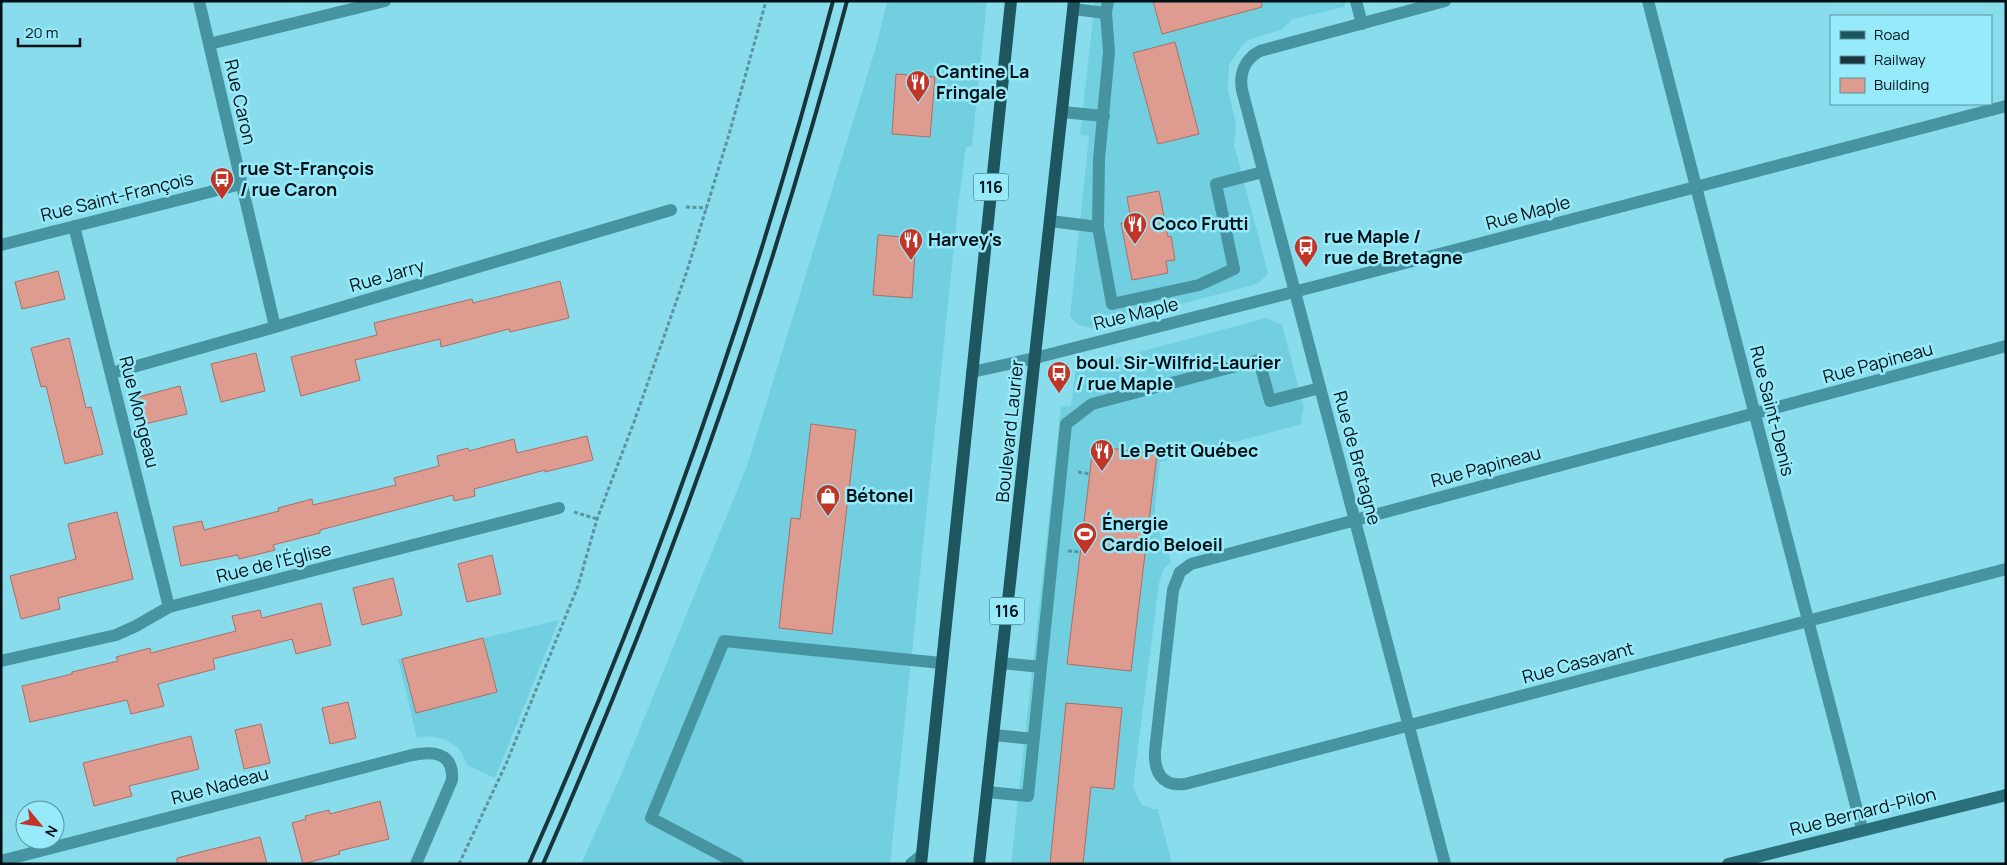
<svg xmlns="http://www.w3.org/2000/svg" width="2007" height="865" viewBox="0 0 2007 865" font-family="Manrope,sans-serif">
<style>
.built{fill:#71cfe0}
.building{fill:#de9b8f;stroke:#ae6e64}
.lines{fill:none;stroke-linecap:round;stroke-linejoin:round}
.path{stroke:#5994a0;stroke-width:3;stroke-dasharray:4 2.5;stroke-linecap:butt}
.lane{stroke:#4693a1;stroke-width:12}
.street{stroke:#4693a1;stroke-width:12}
.secondary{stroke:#2a707b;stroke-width:12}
.primary{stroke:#1e565f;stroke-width:12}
.rail{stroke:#18353c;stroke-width:4}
.labels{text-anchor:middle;stroke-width:5;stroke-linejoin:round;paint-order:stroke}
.shield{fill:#96eaf9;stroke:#2d525a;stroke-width:1}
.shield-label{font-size:16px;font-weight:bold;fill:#001116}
.poi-label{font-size:18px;font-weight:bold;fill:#001116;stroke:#96eaf9;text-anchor:start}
.street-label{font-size:18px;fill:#001116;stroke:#96eaf9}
</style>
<rect width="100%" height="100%" fill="#89dceb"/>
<path class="built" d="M887,1H987L972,146L966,147L959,198L890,864H581L621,775L747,466L878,40Z
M1095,1H1346L1344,7L1293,19L1281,30L1248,40L1241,47L1229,65L1228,89L1236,124L1234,144L1268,273L1264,278L1257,284L1091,328L1079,325L1070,317L1089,136L1080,135Z
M1266,318L1282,325L1304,408L1301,416L1302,424L1160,462L1154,519L1171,561L1163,570L1159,583L1133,787L1141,804L1152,809H1158L1172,864H1011L1061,407L1071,406L1076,369Z
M559,620L495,778L467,765L462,753L456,746L444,739L427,736L417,738L398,659Z"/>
<path class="building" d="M1153,1H1261L1262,7L1162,34Z
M1175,42L1199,134L1158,144L1133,53Z
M896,74L935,77L930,137L892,134Z
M1159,191L1168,237L1171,236L1175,260L1166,261L1168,273L1132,280L1121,223L1131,221L1127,197Z
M878,235L916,238L912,298L873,295Z
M58,271L65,299L22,309L15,282Z
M560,281L569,318L510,332L509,329L441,347L440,339L355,360L360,380L301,396L291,357L377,335L374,323L472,299L473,303Z
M69,338L86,408L91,407L103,454L65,464L46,386L41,387L31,348Z
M256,353L265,391L221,402L211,364Z
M180,386L187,414L145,424L138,397Z
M811,424L856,430L832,634L779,628L791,518L800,519Z
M587,436L593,460L545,472V470L474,489L475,496L454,501L453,495L320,530V533L273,545L275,550L239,559L238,555L181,566L173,527L202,521L204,530L279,511L278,508L312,499L313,505L396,485L394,478L439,466L437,456L468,448L469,451L514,439L517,453Z
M1093,446L1157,454L1131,671L1067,664Z
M117,512L133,579L58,598L60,609L21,619L10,576L76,559L68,524Z
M492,555L501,594L467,602L458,564Z
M393,578L402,615L362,625L353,588Z
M321,603L331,645L296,654L292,639L213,659L215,669L158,684L164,706L131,714L127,700L30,722L22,686L72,674V672L118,661L116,657L150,648L151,653L236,631L232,616L260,610L262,618Z
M483,638L497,692L416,713L402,659Z
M348,702L356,738L330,744L322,708Z
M1066,703L1122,708L1114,789L1091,787L1083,864H1050Z
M261,724L270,763L244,769L235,730Z
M191,736L199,769L129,786L132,796L94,806L83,763Z
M380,801L389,839L339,851L340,854L303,864L292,823L306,819L305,816L329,810L330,814Z
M260,837L267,864H177V858Z"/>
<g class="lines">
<path class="path" d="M686,207L707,208
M1078,472L1090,474
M574,512L597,519
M1068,551L1080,552
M459,864L506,764L578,586L597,519L634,422L687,271L730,131L766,1"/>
<path class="lane" d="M1356,1L1362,24
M1073,9L1106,13
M1062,112L1104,116
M1050,221L1098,227L1112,304L1199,285L1234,269L1216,184L1263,172
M1098,227L1099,159L1109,52L1106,13L1108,1
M1001,663L1041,667L1066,424L1092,404L1259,360L1270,401L1320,388
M994,735L1034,739
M987,792L1028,796L1041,667
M738,864L651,818L724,641L941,663
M911,864L922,855"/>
<path class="street" d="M199,1L275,327
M1445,1L1260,51C1245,59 1239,73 1242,90C1309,348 1377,606 1445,864
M1648,1L1862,829
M209,44L385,1
M74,226L169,607
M1,245L241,184
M2006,346L1191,564L1180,572L1173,590L1155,751C1154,771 1161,787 1185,784L2006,569
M972,372L1035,358L1317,286L2006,106
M112,373L275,327L671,210
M1,661L116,635L136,626L169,607L559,508
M1,861L408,756C430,751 454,750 452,780L416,864"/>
<path class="secondary" d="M1728,864L2006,795"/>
<path class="primary" d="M921,864L1011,1
M979,864L1074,1"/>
<path class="rail" d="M529,864C653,585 755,296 833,1
M543,864C666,584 768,297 847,1"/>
</g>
<defs>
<g id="restaurant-pin" transform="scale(1.25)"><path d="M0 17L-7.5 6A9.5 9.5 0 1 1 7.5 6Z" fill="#c23526" stroke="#96eaf9"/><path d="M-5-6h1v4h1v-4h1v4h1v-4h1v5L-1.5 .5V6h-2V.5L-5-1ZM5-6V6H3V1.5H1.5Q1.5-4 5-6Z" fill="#fff"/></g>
<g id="bus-pin" transform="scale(1.25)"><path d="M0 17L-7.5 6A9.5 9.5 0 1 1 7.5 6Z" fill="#c23526" stroke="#96eaf9"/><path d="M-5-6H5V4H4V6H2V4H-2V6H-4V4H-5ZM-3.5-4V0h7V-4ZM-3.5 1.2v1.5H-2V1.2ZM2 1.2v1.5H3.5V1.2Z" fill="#fff"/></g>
<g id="shop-pin" transform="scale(1.25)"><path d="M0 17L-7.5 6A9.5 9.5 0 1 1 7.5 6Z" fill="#c23526" stroke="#96eaf9"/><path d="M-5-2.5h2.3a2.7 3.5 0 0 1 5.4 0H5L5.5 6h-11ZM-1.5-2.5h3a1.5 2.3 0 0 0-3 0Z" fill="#fff"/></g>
<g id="stadium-pin" transform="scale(1.25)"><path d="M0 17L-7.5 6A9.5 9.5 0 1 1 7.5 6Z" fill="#c23526" stroke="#96eaf9"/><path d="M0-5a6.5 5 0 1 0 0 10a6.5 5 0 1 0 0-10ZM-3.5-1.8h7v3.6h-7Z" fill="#fff"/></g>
</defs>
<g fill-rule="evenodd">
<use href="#restaurant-pin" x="918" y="82"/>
<use href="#bus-pin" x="222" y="179"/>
<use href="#restaurant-pin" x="1135" y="224"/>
<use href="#restaurant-pin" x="911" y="240"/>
<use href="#bus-pin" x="1306" y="247"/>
<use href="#bus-pin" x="1059" y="373"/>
<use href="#restaurant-pin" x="1102" y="451"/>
<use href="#shop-pin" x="828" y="496"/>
<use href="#stadium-pin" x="1085" y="534"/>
</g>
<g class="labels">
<g class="shield">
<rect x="973.5" y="173.5" width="35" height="27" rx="4"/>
<rect x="989.5" y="597.5" width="35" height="27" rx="4"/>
</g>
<g class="shield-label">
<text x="991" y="193">116</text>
<text x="1007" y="617">116</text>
</g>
<g class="poi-label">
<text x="936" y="78">Cantine La<tspan x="936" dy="21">Fringale</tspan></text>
<text x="240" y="175">rue St-François<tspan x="240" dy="21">/ rue Caron</tspan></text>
<text x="1152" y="230">Coco Frutti</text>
<text x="1324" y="243">rue Maple /<tspan x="1324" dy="21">rue de Bretagne</tspan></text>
<text x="928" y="246">Harvey's</text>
<text x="1076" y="369">boul. Sir-Wilfrid-Laurier<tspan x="1076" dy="21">/ rue Maple</tspan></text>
<text x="1120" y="457">Le Petit Québec</text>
<text x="846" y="502">Bétonel</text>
<text x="1102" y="530">Énergie<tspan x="1102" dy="21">Cardio Beloeil</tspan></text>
</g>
<g class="street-label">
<text transform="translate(240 102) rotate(77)" y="6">Rue Caron</text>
<text transform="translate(117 197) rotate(-14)" y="6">Rue Saint-François</text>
<text transform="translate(1528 213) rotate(-15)" y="6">Rue Maple</text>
<text transform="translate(387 276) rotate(-16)" y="6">Rue Jarry</text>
<text transform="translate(1136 314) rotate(-14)" y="6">Rue Maple</text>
<text transform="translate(1878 363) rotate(-15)" y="6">Rue Papineau</text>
<text transform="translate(1772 411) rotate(76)" y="6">Rue Saint-Denis</text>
<text transform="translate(139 412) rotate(76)" y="6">Rue Mongeau</text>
<text transform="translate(1010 431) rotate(-84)" y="6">Boulevard Laurier</text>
<text transform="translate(1357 458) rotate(75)" y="6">Rue de Bretagne</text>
<text transform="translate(1486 467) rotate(-15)" y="6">Rue Papineau</text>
<text transform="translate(274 563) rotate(-14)" y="6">Rue de l'Église</text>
<text transform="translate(1578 663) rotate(-15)" y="6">Rue Casavant</text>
<text transform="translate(220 786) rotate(-15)" y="6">Rue Nadeau</text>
<text transform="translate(1863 812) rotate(-14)" y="6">Rue Bernard-Pilon</text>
</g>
</g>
<rect width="2007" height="865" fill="none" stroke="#001116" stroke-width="5"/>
<rect x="1830" y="15" width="162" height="90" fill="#96eaf9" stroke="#5a939e"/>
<rect x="1840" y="31" width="25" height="8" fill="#1e565f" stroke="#5a939e"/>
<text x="1874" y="40" font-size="15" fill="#001116">Road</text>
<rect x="1840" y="56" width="25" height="8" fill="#18353c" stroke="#5a939e"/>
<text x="1874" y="65" font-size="15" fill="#001116">Railway</text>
<rect x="1840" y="78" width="25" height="15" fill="#de9b8f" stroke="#5a939e"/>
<text x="1874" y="90" font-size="15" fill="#001116">Building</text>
<g transform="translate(40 825) rotate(119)"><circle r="24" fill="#96eaf9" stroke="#5a939e"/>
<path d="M0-4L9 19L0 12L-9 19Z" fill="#c23526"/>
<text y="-8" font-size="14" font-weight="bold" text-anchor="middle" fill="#001116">N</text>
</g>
<path d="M18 38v8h62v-8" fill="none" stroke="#001116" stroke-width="2.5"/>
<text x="25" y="38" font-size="15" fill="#001116" stroke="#96eaf9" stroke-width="4" paint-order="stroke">20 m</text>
</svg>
